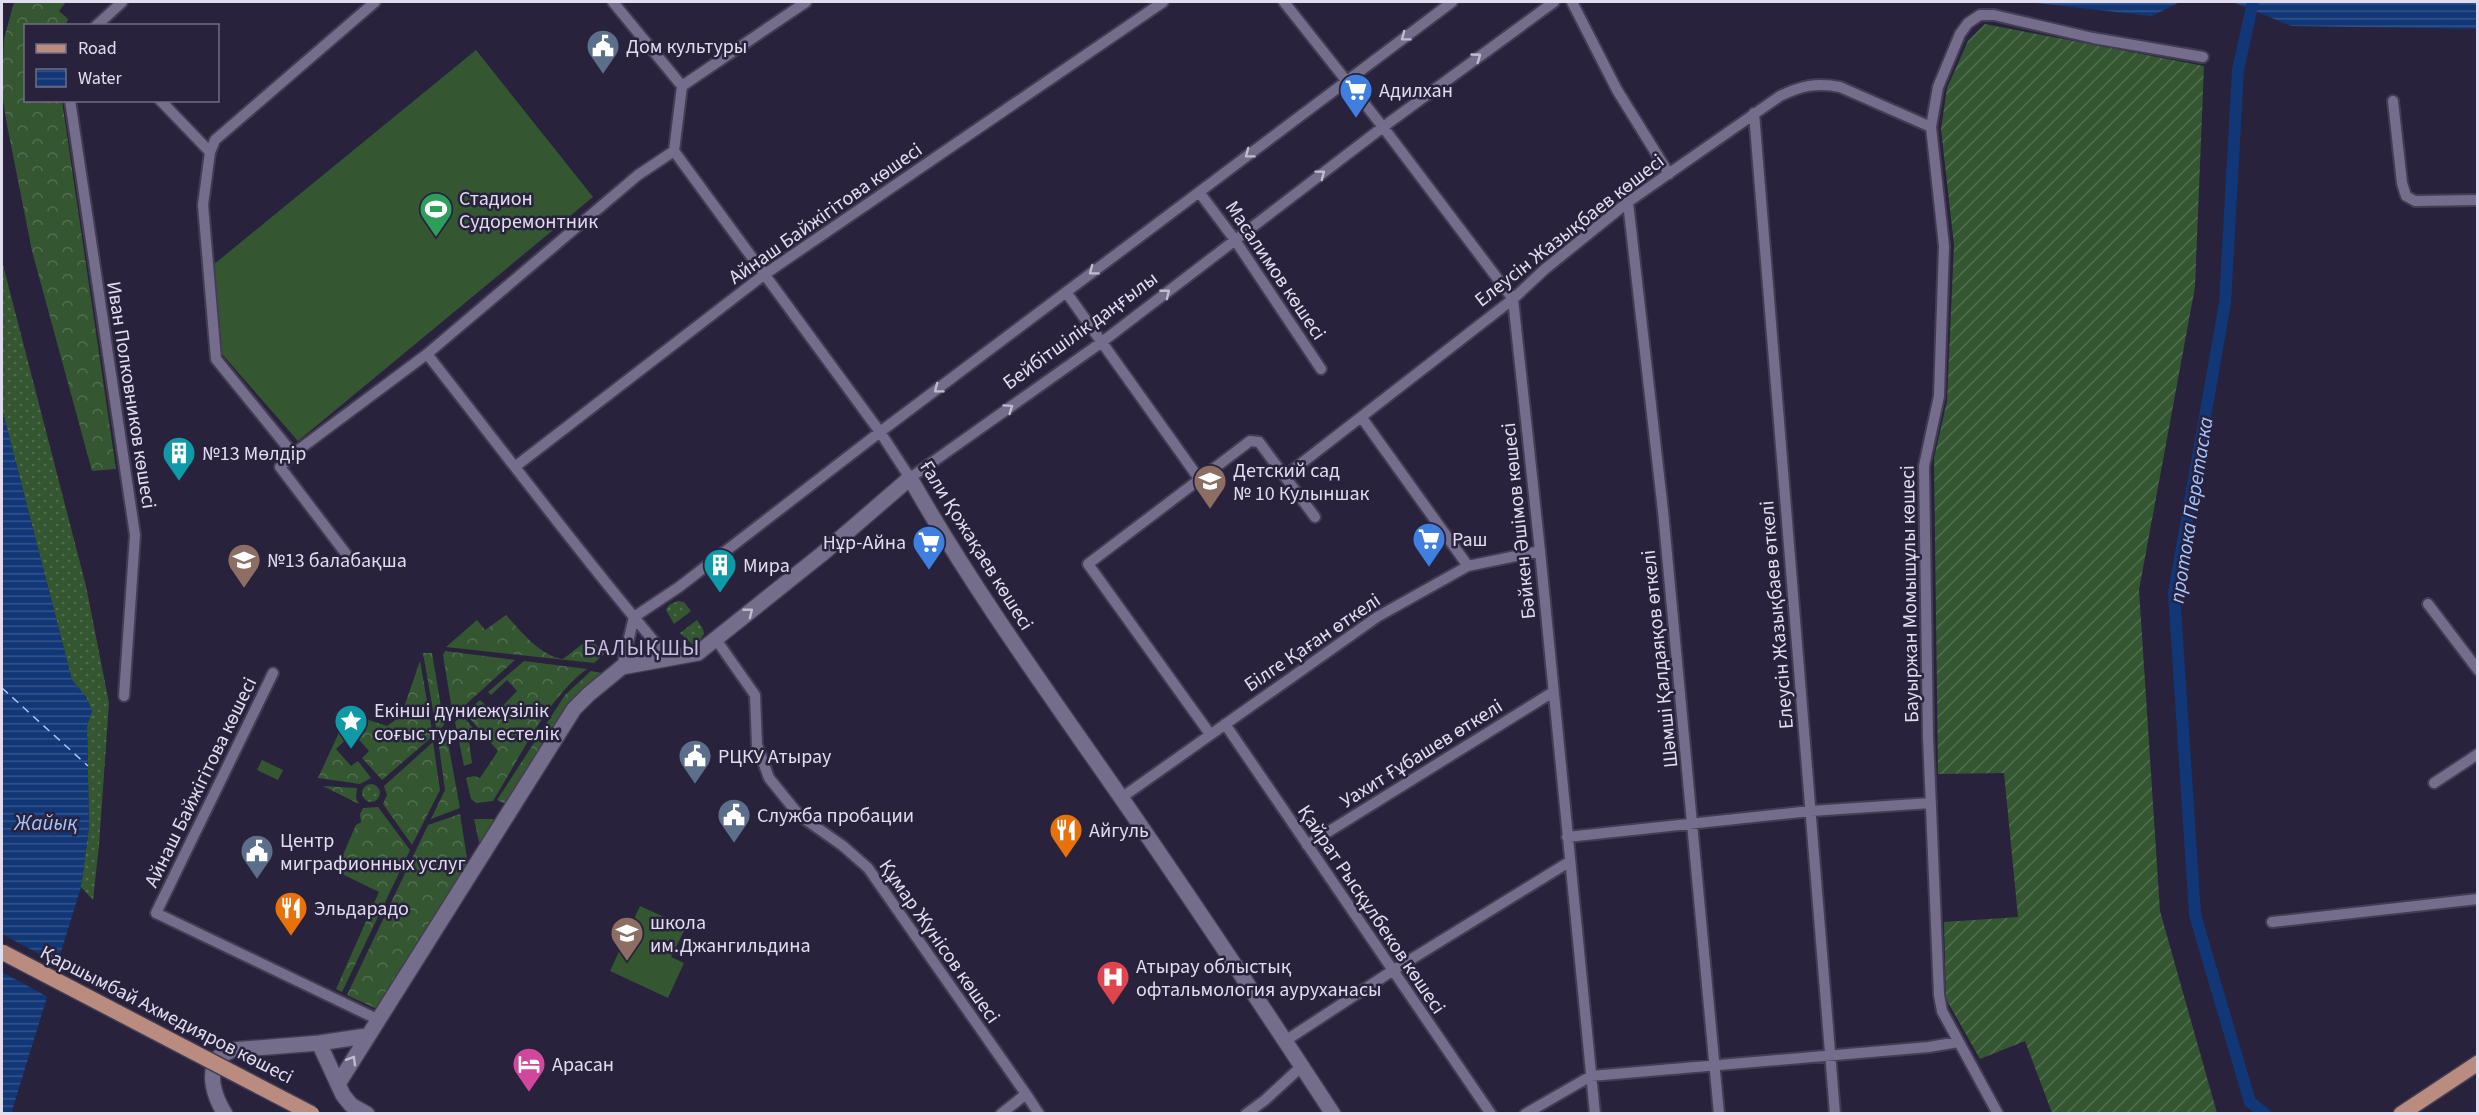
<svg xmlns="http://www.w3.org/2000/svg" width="2479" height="1115" viewBox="0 0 2479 1115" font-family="'Source Sans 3',sans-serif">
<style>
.grass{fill:url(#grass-dots)}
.forest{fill:url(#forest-crowns)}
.garden{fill:url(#garden-furrows)}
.pitch{fill:#345732}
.water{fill:url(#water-rules)}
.pier{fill:#29223c}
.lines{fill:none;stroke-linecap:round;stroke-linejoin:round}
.canal{stroke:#123776;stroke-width:12}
.ferry{stroke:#a4c6fe;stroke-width:1.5;stroke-dasharray:8 6;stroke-linecap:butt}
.street-casing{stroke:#433d53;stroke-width:14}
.secondary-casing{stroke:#433d53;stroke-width:18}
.primary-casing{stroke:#433d53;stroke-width:18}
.street{stroke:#746d8b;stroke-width:10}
.secondary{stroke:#746d8b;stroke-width:15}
.primary{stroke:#ba8c80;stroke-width:15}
.primary-bridge-casing{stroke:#433d53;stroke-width:18;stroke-linecap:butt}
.primary-bridge{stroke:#ba8c80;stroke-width:15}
.oneway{stroke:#c0bbd0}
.labels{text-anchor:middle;stroke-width:5;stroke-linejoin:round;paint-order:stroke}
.poi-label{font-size:20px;fill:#e0ddee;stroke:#29223c;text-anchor:start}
.street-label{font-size:20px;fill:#e0ddee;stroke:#29223c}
.water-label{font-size:21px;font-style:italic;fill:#a4c6fe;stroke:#29223c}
.quarter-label{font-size:22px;letter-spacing:1.5px;fill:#c6bfe0;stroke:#29223c}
</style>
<defs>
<pattern id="grass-dots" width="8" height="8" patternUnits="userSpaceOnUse" patternTransform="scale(1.5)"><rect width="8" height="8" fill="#345732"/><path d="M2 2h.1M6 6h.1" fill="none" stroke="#516f50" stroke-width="1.8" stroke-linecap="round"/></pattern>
<pattern id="forest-crowns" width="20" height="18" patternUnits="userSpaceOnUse" patternTransform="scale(1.5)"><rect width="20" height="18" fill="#345732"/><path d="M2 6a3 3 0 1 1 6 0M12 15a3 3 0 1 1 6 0" fill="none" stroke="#516f50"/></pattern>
<pattern id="garden-furrows" width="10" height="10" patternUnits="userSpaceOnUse" patternTransform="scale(1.5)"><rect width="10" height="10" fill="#345732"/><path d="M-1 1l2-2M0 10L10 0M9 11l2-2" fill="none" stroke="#516f50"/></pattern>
<pattern id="water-rules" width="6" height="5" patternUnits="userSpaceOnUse" patternTransform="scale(1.5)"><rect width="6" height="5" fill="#123776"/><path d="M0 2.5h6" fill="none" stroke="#34548a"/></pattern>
</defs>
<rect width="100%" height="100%" fill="#29223c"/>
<path class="grass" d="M2,261L86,586L109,703L99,845L93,900L81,887L89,827L87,726L92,711L86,697L72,680L2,409Z
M678,601L684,602L691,611L674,624L666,610L669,605Z
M697,620L703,629L704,634L698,642L692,644L680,633Z
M362 793a9 9 0 1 1 18 0a9 9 0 1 1-18 0Z"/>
<path class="forest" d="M14,2H66L59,11L68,19L66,25L26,26V100L62,101L116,469L92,471L32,251L7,125L2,93L4,39Z
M506,615C521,631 540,656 563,659L590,638L604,654L594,663L446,647L477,620L485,630Z
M445,651L515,660L453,716L443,655Z
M423,653H432L444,725L437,733Z
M420,661L433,736L382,780L362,758L369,751L353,733L336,749L351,766L358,761L371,778L360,784L318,778L348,713L387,726L401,716Z
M524,661L587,669C548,697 519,759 493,801L477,803L471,799L466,778L474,776L480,778L498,751L465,713L480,700L495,714L517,691L507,680L491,695L488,692Z
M591,671L602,673L568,704L508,805L497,800L565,695Z
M462,715L477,733L469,741L472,763L464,766L455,722Z
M446,732L460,808L431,819L445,790L438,739Z
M433,742L440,790L412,845L383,804L387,795L384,786Z
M262,760L283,770L278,780L257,770Z
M323,786L357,788L356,798L359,804Z
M378,807L410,850L342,992L336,989L379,892L336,871L356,825L361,822L360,814L363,808Z
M460,814L468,865L377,1009L347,995L428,825Z
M474,819H493L496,822L483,843L479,842Z"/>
<path class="garden" d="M1985,24L2204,66L2195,287L2139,590L2160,911L2217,1113H2052L2025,1041L1980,1059L1946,999L1944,922L2018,917L2004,773L1938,774L1934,458L1947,401L1954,245L1941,129L1947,88L1968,41Z"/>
<path class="pitch" d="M476,50L593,197L298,441L222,354L213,265Z
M640,906L686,927L671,957L684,963L668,998L610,971Z"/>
<path class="water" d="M2027,2H2180L2152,16Z
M2233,2H2477V29L2291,26Z
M2,409L72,680L86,697L92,711L87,726L89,827L81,887L11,1114L2,1113Z"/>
<path class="pier" d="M2,934L60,965L50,998L2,972Z"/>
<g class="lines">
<path class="canal" d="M2253,2L2238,70L2225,303L2174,593L2195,915L2250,1102L2265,1114"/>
<path class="ferry" d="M2,688L88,766"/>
<g class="street-casing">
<path id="street" d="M613,2L682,86L674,151L880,432L910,478L1102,342L1383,127L1554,2
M1284,2L1383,127L1513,299L1540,551L1595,1114
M1572,2L1617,90L1669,174
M96,26L122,2
M682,86L806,2
M70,100L135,535L124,696
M160,100L210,152
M2393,101L2402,183L2406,196L2415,201L2478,200
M1754,113L1835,1114
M1199,192L1235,240L1321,369
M1628,202L1663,511L1719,1114
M1066,292L1200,480
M427,354C507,456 585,560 669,659
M1362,418L1468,566
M293,454L216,359L203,205L210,152L215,140L375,2
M516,466L765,274L1163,2
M1285,476L1513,299L1545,269L1628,202L1780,96C1801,86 1817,82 1840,87L1931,127
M350,559L280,467L293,454L427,354L638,175L674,151
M2428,604L2478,670
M715,638L755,695L757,745L769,778L799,815L843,846L868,868L1026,1094
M622,667L634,617L679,587L880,432L1452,2
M273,673L156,913L377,1019
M1225,724L1491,1114
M1210,734L1088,564L1250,441L1259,442L1315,517
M2434,783L2478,754
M1121,798L1377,617L1468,566L1540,551
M1567,837L1811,811L1931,803
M1307,845L1553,692
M2272,922L2478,899
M1285,1041L1392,971L1569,862
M1001,1114L1026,1094L1039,1114
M1246,1114L1265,1100L1302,1066
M1525,1114L1591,1076L1929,1047L1958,1042
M1998,1114L1942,1011L1939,995L1928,737L1924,466L1939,396L1944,246L1931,127L1938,87L1960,34L1968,23L1980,15H1994L2093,38L2203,57"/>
</g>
<g class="secondary-casing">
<path id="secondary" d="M319,1043L343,1095L351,1105L367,1114
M338,1084L574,709L589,694L622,667L698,653L822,554L910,478C973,589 1048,692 1120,796C1193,901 1263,1007 1333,1114
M225,1114C215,1098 206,1074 219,1057C222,1054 229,1052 232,1050L319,1043L366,1036"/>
</g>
<g class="primary-casing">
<path id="primary" d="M2401,1114L2478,1063"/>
</g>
<use href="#street" class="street"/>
<use href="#secondary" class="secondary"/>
<use href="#primary" class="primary"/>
<g class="primary-bridge-casing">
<path id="primary-bridge" d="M2,952L312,1114"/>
</g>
<use href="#primary-bridge" class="primary-bridge"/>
</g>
<defs><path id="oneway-chevron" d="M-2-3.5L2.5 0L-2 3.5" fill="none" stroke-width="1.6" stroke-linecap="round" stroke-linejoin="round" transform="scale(1.5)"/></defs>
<g class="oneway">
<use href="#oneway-chevron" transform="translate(1405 37) rotate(143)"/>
<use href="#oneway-chevron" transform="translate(1477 57) rotate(-36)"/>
<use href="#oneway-chevron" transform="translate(1249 154) rotate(143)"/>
<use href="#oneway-chevron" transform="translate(1321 174) rotate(-37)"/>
<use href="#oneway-chevron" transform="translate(1093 271) rotate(143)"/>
<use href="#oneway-chevron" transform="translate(1166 293) rotate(-38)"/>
<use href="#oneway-chevron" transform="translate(938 389) rotate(143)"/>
<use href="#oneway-chevron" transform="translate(1009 408) rotate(-35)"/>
<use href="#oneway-chevron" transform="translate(749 612) rotate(-38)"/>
<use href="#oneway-chevron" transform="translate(352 1060) rotate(-59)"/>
</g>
<defs>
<g id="civic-pin" transform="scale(1.725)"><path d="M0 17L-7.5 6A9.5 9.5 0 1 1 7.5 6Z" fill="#5c6f8a" stroke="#29223c"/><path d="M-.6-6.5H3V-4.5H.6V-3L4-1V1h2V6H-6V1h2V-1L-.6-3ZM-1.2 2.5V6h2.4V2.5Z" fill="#fff"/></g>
<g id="supermarket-pin" transform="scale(1.725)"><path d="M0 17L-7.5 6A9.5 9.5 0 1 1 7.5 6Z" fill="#3f7fe0" stroke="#29223c"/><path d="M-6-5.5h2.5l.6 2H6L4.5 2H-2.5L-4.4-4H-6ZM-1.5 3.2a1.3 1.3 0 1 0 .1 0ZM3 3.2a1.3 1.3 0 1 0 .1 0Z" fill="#fff"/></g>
<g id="stadium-pin" transform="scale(1.725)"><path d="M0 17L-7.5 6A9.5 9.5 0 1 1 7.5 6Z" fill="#2e9e5b" stroke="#29223c"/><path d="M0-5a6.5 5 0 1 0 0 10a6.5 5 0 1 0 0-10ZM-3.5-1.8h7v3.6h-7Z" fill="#fff"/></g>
<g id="building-pin" transform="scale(1.725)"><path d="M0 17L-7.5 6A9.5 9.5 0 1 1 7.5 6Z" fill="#0f9aa8" stroke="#29223c"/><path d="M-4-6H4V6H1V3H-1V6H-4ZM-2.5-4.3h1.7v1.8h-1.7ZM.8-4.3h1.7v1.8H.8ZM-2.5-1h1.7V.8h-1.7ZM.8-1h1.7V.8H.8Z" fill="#fff"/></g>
<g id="school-pin" transform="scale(1.725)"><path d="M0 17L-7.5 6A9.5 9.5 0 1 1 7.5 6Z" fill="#8d6e63" stroke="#29223c"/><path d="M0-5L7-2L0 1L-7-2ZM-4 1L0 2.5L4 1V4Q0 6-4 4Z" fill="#fff"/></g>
<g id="sight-pin" transform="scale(1.725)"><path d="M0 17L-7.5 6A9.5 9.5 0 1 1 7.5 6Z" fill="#0f9aa8" stroke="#29223c"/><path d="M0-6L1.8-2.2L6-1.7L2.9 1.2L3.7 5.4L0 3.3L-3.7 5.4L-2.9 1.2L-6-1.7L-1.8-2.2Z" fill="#fff"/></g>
<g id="restaurant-pin" transform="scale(1.725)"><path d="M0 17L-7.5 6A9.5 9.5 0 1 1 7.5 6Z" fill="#e8710a" stroke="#29223c"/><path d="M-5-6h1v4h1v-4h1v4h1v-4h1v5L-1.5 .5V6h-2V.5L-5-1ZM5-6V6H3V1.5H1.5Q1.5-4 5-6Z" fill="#fff"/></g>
<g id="hospital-pin" transform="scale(1.725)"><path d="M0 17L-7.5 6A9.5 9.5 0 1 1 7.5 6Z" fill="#e0444e" stroke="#29223c"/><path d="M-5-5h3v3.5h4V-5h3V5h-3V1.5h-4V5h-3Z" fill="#fff"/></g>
<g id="hotel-pin" transform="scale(1.725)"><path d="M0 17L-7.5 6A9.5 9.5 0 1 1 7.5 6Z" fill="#d1479c" stroke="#29223c"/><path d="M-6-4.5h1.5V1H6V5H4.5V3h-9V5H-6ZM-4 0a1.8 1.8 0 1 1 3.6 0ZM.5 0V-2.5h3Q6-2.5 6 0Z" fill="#fff"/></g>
</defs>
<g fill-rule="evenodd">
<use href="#civic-pin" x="603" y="46"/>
<use href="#supermarket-pin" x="1356" y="90"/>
<use href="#stadium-pin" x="436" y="209"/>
<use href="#building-pin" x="179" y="453"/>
<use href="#school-pin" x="1210" y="481"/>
<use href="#supermarket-pin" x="1429" y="539"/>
<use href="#supermarket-pin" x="929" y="542"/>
<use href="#school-pin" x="244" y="560"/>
<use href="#building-pin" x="720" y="565"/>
<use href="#sight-pin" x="351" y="721"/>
<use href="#civic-pin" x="695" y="756"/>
<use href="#civic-pin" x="734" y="815"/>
<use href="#restaurant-pin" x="1066" y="830"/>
<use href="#civic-pin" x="257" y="851"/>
<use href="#restaurant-pin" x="291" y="908"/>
<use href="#school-pin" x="627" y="933"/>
<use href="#hospital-pin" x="1113" y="977"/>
<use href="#hotel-pin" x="529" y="1064"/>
</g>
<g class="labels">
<g class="poi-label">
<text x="626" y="53">Дом культуры</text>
<text x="1379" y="97">Адилхан</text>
<text x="459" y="205">Стадион<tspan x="459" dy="23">Судоремонтник</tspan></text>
<text x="202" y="460">№13 Мөлдiр</text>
<text x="1233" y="477">Детский сад<tspan x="1233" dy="23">№ 10 Кулыншак</tspan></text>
<text x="1452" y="546">Раш</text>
<text x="906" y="549" text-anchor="end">Нұр-Айна</text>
<text x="267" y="567">№13 балабақша</text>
<text x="743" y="572">Мира</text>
<text x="374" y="717">Екінші дүниежүзілік<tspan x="374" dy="23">соғыс туралы естелік</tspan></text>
<text x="718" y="763">РЦКУ Атырау</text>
<text x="757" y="822">Служба пробации</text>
<text x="1089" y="837">Айгуль</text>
<text x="280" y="847">Центр<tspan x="280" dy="23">миграфионных услуг</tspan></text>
<text x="314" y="915">Эльдарадо</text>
<text x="650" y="929">школа<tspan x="650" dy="23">им.Джангильдина</tspan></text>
<text x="1136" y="973">Атырау облыстық<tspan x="1136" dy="23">офтальмология ауруханасы</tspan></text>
<text x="552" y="1071">Арасан</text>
</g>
<g class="street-label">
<text transform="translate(825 213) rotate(-35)" y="7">Айнаш Байжігітова көшесі</text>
<text transform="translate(1569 230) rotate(-38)" y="7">Елеусін Жазықбаев көшесі</text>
<text transform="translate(1276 270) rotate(56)" y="7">Масалимов көшесі</text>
<text transform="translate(1080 330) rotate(-36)" y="7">Бейбітшілік даңғылы</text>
<text transform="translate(132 395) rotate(81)" y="7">Иван Полковников көшесі</text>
<text transform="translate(1518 521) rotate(-96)" y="7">Бәйкен Әшімов көшесі</text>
<text transform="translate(977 545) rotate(58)" y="7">Ғали Қожақаев көшесі</text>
<text transform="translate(1909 594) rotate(-91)" y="7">Бауыржан Момышұлы көшесі</text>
<text transform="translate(1776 615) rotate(-95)" y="7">Елеусін Жазықбаев өткелі</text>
<text transform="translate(1312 642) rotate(-34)" y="7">Білге Қаған өткелі</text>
<text transform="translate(1659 659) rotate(-96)" y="7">Шәмші Қалдаяқов өткелі</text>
<text transform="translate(1421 753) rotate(-32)" y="7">Уахит Ғұбашев өткелі</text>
<text transform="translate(200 782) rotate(-64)" y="7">Айнаш Байжігітова көшесі</text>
<text transform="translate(1372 909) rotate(56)" y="7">Қайрат Рысқұлбеков көшесі</text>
<text transform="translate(940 941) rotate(55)" y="7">Құмар Жүнісов көшесі</text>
<text transform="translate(167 1014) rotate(27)" y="7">Қаршымбай Ахмедияров көшесі</text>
</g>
<g class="water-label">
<text transform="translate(2191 510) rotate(-81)" y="7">протока Перетаска</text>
<text x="46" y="830">Жайық</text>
</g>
<g class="quarter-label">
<text x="642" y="655">БАЛЫҚШЫ</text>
</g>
</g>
<rect width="2479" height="1115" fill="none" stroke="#e0ddee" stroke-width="6"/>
<rect x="24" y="24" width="195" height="78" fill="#29223c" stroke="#726d83" stroke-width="1.5"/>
<rect x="36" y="44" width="30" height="9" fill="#ba8c80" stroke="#726d83" stroke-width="1.5"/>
<text x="78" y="54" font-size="18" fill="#e0ddee">Road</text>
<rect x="36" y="69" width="30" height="18" fill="url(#water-rules)" stroke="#726d83" stroke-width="1.5"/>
<text x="78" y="84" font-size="18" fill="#e0ddee">Water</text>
</svg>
